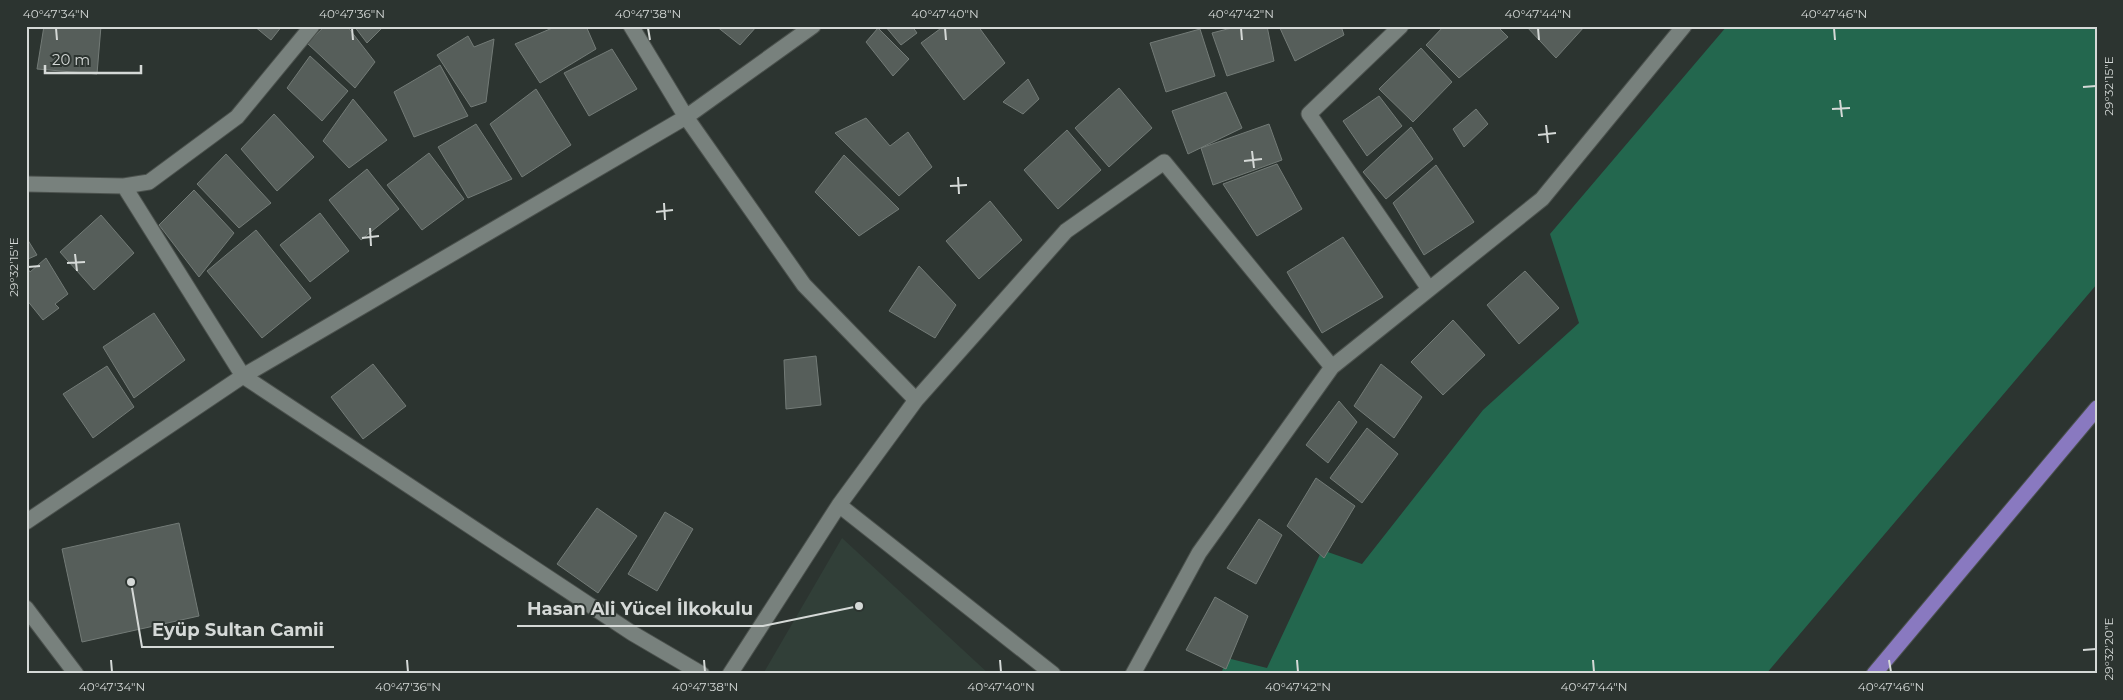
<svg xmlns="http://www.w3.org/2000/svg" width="2123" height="700" viewBox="0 0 2123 700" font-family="Montserrat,sans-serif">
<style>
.built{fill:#313f38}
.forest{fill:#23674e}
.building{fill:#565e5a;stroke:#737b77}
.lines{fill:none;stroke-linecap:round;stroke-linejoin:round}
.minor-casing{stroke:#4b514d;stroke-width:17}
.major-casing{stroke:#4b514d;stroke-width:17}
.minor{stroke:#78817d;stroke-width:15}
.major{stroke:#8979c0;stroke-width:15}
.ticks{fill:none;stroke:#d5d9d7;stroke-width:2}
.leader{fill:none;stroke:#d5d9d7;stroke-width:2}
.callout-dot{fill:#d5d9d7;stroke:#2c3430;stroke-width:2}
.callout-label{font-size:18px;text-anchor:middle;font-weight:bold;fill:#d5d9d7;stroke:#2c3430;stroke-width:4;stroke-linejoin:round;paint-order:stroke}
.neatline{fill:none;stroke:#d5d9d7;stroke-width:2}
.ticks-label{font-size:12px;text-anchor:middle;fill:#d5d9d7}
</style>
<rect width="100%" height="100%" fill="#2c3430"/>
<path class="built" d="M842,538L989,674H763Z"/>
<path class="forest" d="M1727,26H2097V284L1766,674H1221L1227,658L1267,668L1322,550L1362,564L1483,410L1579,323L1550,234Z"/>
<path class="building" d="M44,26H101L97,74L37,69Z
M254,26H282L271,40Z
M325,26H347L375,62L355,88L307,43Z
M354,26H384L367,43Z
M557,26H586L596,49L540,83L515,44Z
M716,26H757L740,45Z
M885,26H912L917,33L901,45Z
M944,26H978L1005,63L964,100L921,43Z
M1239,26H1267L1274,61L1227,76L1212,33Z
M1279,26H1341L1344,35L1295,61Z
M1444,26H1497L1508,37L1459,78L1426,45Z
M1526,26H1585L1556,58Z
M878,28L909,59L893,76L866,42Z
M1200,29L1215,76L1166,92L1150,43Z
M468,36L474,47L494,39L486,102L471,107L437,55Z
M1421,48L1452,82L1413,122L1379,89Z
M612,49L637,89L589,116L564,73Z
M310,56L348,91L322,121L287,88Z
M440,65L468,116L414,137L394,92Z
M1028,79L1039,99L1023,114L1003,102Z
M1119,88L1152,128L1109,167L1075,128Z
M536,89L571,145L522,177L490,124Z
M1226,92L1242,128L1188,154L1172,111Z
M1379,96L1402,126L1367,156L1343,121Z
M353,99L387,140L349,168L323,141Z
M1476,109L1488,124L1464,147L1453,129Z
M274,114L314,157L277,191L241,149Z
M866,118L890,146L908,132L932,167L899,196L835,133Z
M476,124L512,179L468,198L438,147Z
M1269,124L1282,160L1213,185L1201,148Z
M1411,127L1433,159L1386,199L1363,172Z
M1067,130L1101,170L1058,209L1024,170Z
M429,153L464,199L422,230L387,185Z
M226,154L271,203L239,228L197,184Z
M844,155L899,209L859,236L815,192Z
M1277,164L1302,209L1257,236L1223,184Z
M1436,165L1474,222L1424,255L1393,203Z
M367,169L399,209L361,240L329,200Z
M194,190L234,233L199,277L159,225Z
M990,201L1022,240L979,279L946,241Z
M320,213L349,251L310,282L280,245Z
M101,215L134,253L94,290L60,252Z
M256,230L311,298L262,338L207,271Z
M26,237L37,255L26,260Z
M1343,237L1383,297L1322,333L1287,272Z
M46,258L68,294L55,304L59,308L43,320L26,299V266L30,272Z
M919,266L956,305L935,338L889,311Z
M1525,271L1559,308L1519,344L1487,305Z
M154,313L185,360L134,398L103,347Z
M1453,320L1485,355L1443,395L1411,362Z
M816,356L821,405L786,409L784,360Z
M373,364L406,406L363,439L331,397Z
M1381,364L1422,397L1394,438L1354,406Z
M107,366L134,407L93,438L63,394Z
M1339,401L1357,422L1328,463L1306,445Z
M1367,428L1398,454L1362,503L1330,478Z
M1316,478L1355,506L1324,558L1287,526Z
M597,508L637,536L598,593L557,564Z
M665,512L693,529L657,591L628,574Z
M1259,519L1282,535L1256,584L1227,568Z
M179,523L199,616L82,642L62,549Z
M1215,597L1248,616L1226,669L1186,650Z"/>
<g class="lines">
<g class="minor-casing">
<path id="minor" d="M631,26L686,117L804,285L916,400
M1401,26L1309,114L1429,289
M26,184L124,186L149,182L237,117L312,26
M124,186L243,376L632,633L702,674
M839,505L1053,674
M26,522L243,376L686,117L813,26
M26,608L76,674
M730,674L839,505L916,400L1066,231L1164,162L1332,367
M1133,674L1199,553L1332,367L1542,199L1684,26"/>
</g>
<g class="major-casing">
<path id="major" d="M1874,674L2097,408"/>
</g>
<use href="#minor" class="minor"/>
<use href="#major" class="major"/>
</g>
<path class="ticks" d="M56,28L57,40M352,28L353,40M648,28L650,40M945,28L946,40M1241,28L1242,40M1538,28L1539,40M1834,28L1835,40M2083,87L2096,86M1840,100L1842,117M1832,109L1850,108M1546,125L1548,143M1538,135L1556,133M1252,151L1254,168M1244,161L1262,159M958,177L959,194M950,186L967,185M664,203L665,220M656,212L673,210M370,228L371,246M362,238L379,236M75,254L77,271M67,263L85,262M28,267L40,266M2083,650L2096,649M111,660L112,672M407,660L408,672M704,660L705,672M1000,660L1001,672M1297,660L1298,672M1593,660L1594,672M1889,660L1891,672"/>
<path class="leader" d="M859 606L763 626H517M131 582L142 647H334"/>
<g class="callout-dot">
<circle cx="859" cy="606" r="5"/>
<circle cx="131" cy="582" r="5"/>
</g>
<g class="callout-label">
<text x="640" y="615">Hasan Ali Yücel İlkokulu</text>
<text x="238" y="636">Eyüp Sultan Camii</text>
</g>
<rect width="2123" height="700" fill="none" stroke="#2c3430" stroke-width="55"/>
<path d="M45 65v8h96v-8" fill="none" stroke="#d5d9d7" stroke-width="2.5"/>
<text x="52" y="65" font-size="15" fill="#d5d9d7" stroke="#2c3430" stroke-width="4" paint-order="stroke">20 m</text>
<rect x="28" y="28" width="2068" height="644" class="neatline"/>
<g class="ticks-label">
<text x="56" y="18">40°47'34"N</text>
<text x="352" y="18">40°47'36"N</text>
<text x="648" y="18">40°47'38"N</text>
<text x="945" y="18">40°47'40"N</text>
<text x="1241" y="18">40°47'42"N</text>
<text x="1538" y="18">40°47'44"N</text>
<text x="1834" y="18">40°47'46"N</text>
<text transform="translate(2109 86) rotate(-90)" y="4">29°32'15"E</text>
<text transform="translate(14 267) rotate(-90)" y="4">29°32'15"E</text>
<text transform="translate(2109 649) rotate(-90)" y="4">29°32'20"E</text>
<text x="112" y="691">40°47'34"N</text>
<text x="408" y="691">40°47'36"N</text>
<text x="705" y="691">40°47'38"N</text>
<text x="1001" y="691">40°47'40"N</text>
<text x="1298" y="691">40°47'42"N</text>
<text x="1594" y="691">40°47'44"N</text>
<text x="1891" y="691">40°47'46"N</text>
</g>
</svg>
